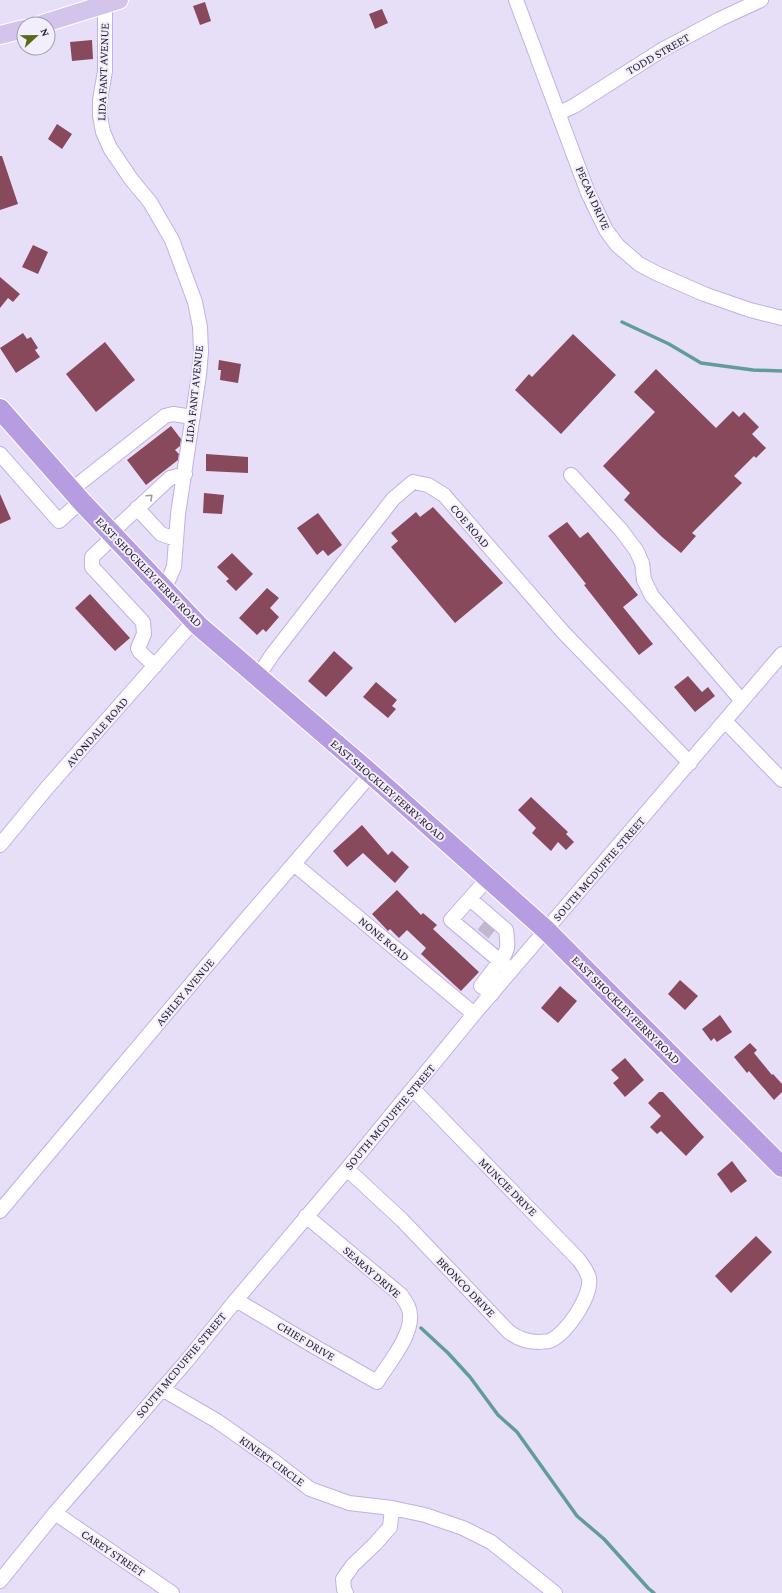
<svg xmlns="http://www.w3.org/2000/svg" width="782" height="1593" viewBox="0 0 782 1593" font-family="'Crimson Pro',serif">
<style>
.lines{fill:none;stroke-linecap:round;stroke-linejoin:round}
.stream{stroke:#629c98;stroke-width:3.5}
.building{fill:#88495c}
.minor-tunnel{stroke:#c1b8d0;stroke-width:14;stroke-dasharray:14 7;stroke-linecap:butt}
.minor-casing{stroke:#c3aee7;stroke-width:16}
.major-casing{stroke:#fff;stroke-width:20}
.highway-casing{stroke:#fff;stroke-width:22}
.minor{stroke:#fff;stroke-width:14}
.major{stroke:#d3c4ec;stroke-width:18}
.highway{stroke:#b69ce0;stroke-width:20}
.oneway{stroke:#9e9aa4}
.labels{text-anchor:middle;stroke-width:4;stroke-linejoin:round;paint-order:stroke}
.street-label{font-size:12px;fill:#271e34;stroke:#f3eefb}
</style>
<rect width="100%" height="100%" fill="#e7dff7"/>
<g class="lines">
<path class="stream" d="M622,322L669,344L701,363L753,370L782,371
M421,1328L448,1353L470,1377L498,1415L517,1432L577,1516L604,1539L648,1588L654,1593"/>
</g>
<path class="building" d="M205,2L211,21L200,25L193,6Z
M382,9L388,23L375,29L369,14Z
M92,40L93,59L72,61L70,42Z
M57,124L72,134L62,149L48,139Z
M0,156H2L18,204L0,210Z
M33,245L48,252L38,274L22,267Z
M0,277L20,294L13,302L8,298L0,308Z
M23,333L27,339L31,337L38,348L35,350L40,357L16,373L0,348Z
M573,334L616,375L561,434L515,390L529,374L532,377Z
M105,342L135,380L96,412L66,374Z
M219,360L241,364L238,383L220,380L221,370H218Z
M656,369L716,428L733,411L739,417L744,412L759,427L752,434L766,448L756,458L754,456L734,476L742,483L692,533L696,536L681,553L662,537L624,500L630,493L603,466L655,412L634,392Z
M171,426L181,439L180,446L175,450L179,454L178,460L146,485L127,460Z
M206,454L248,457V473L206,471Z
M204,493L224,495L222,514L203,513Z
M0,494L11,519L0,524Z
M433,507L503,583L455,623L391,547L398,541L391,533L416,512L420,517Z
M318,513L342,545L328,556L323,550L317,555L297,528Z
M567,522L580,538L588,532L638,595L623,607L653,644L639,655L584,585L586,584L548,536Z
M232,553L253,574L236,591L226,581L229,579L217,567Z
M267,588L279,598L270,608L279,617L266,632L263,629L257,635L239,618Z
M90,594L130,638L115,651L75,608Z
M334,651L353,668L326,697L308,681Z
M688,676L702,692L708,687L715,696L695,712L674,687Z
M376,682L397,700L392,706L396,709L388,718L363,697Z
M531,797L568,832L566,834L574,842L566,850L558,842L551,851L532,833L536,828L518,810Z
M362,825L388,855L392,851L409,867L395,883L363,853L347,867L333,851Z
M397,890L421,915L423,913L437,925L433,929L479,972L461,991L421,954L426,948L407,930L399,938L390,929L388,931L372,914Z
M680,980L698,996L685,1010L668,994Z
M560,986L577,1001L558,1023L541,1008Z
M720,1015L732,1032L717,1042L714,1038L711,1041L702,1029Z
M750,1043L757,1050L754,1053L772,1075L773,1074L782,1084V1092L774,1100L749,1071L747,1073L734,1057Z
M625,1058L644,1080L625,1097L613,1083L619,1078L611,1070Z
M659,1092H663L704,1137L686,1156L661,1131L657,1134L650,1127L661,1116L648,1103Z
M732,1161L747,1181L731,1193L717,1174Z
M756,1236L772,1252L731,1293L715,1276Z"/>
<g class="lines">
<path class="minor-tunnel" d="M483,934L492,923"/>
<g class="minor-casing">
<path id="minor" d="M516,0L588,193L606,230L617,245L639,264L656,273L704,294L750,310L782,318
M105,5V71L100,100V116L103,132L110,148L131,179L150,202L172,240L195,302L200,327L201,352L199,375L178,514L174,567L164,590
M559,113L574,106L662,50L720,19L761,0
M0,454L59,521L81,501
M571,475L621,530L636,550L642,563L644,580L652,596L742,701
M71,490L165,416L173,414L193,417
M137,508L161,534L176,539
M111,533L170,478L185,474
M114,536L92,557V567L143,622L144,634L138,648L140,652L155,666
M258,676L272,655L393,499L413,482L428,485L444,495L563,632L690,763
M725,721L782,780
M0,845L46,789L194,621
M294,864L474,1014
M470,899L506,930C508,945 509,950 500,961L451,920L488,878
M492,994L481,986L500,961L507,967
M347,1169L402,1220L509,1332C519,1339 527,1342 540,1342C543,1341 547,1342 549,1341C566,1335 592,1296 589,1278C587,1271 582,1264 578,1259L413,1089
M0,1211L235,932L371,774
M236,1300L317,1348L377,1382C388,1364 412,1336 410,1315C410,1307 405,1301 401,1295L306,1216
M162,1389L217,1421L274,1461L310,1489L349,1503L392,1508
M55,1513L172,1593
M0,1581L55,1513L185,1363L236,1300L347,1169L474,1014L782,654
M346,1593L344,1589L343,1579L353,1565L375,1544L390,1527L392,1508L425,1515L463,1528L491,1542L555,1593"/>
</g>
<g class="major-casing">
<path id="major" d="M42,24L119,0
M0,35L24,29"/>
</g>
<g class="highway-casing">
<path id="highway" d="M0,409L81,501L199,626L371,774L546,930L782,1167"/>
</g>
<use href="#minor" class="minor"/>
<use href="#major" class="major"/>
<use href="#highway" class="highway"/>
</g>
<defs><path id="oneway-chevron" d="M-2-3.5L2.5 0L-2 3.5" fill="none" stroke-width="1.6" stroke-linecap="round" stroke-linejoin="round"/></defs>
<use class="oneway" href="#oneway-chevron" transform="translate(150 497) rotate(-43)"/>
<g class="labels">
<g class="street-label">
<text transform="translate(658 54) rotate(-30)" y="4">TODD STREET</text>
<text transform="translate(103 72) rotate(-88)" y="4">LIDA FANT AVENUE</text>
<text transform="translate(593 198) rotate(66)" y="4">PECAN DRIVE</text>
<text transform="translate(194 394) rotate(-84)" y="4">LIDA FANT AVENUE</text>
<text transform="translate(470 526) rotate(49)" y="4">COE ROAD</text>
<text transform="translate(149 572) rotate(46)" y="4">EAST SHOCKLEY FERRY ROAD</text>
<text transform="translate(97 732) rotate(-49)" y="4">AVONDALE ROAD</text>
<text transform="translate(388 790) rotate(41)" y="4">EAST SHOCKLEY FERRY ROAD</text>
<text transform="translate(599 869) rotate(-49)" y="4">SOUTH MCDUFFIE STREET</text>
<text transform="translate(384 939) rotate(40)" y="4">NONE ROAD</text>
<text transform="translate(185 992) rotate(-50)" y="4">ASHLEY AVENUE</text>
<text transform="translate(626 1010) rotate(45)" y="4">EAST SHOCKLEY FERRY ROAD</text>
<text transform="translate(390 1117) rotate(-50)" y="4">SOUTH MCDUFFIE STREET</text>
<text transform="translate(508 1187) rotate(45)" y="4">MUNCIE DRIVE</text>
<text transform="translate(372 1272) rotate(41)" y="4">SEARAY DRIVE</text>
<text transform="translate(466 1287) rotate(46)" y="4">BRONCO DRIVE</text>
<text transform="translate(306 1341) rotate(31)" y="4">CHIEF DRIVE</text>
<text transform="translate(181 1365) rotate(-50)" y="4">SOUTH MCDUFFIE STREET</text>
<text transform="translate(272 1461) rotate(36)" y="4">KINERT CIRCLE</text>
<text transform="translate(113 1553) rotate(34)" y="4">CAREY STREET</text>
</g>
</g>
<g transform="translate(36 36) rotate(68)"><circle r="19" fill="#f3eefb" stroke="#a19bab"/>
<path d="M0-3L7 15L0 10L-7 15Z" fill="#586a16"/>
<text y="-6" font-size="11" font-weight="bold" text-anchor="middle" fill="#271e34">N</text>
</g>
</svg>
